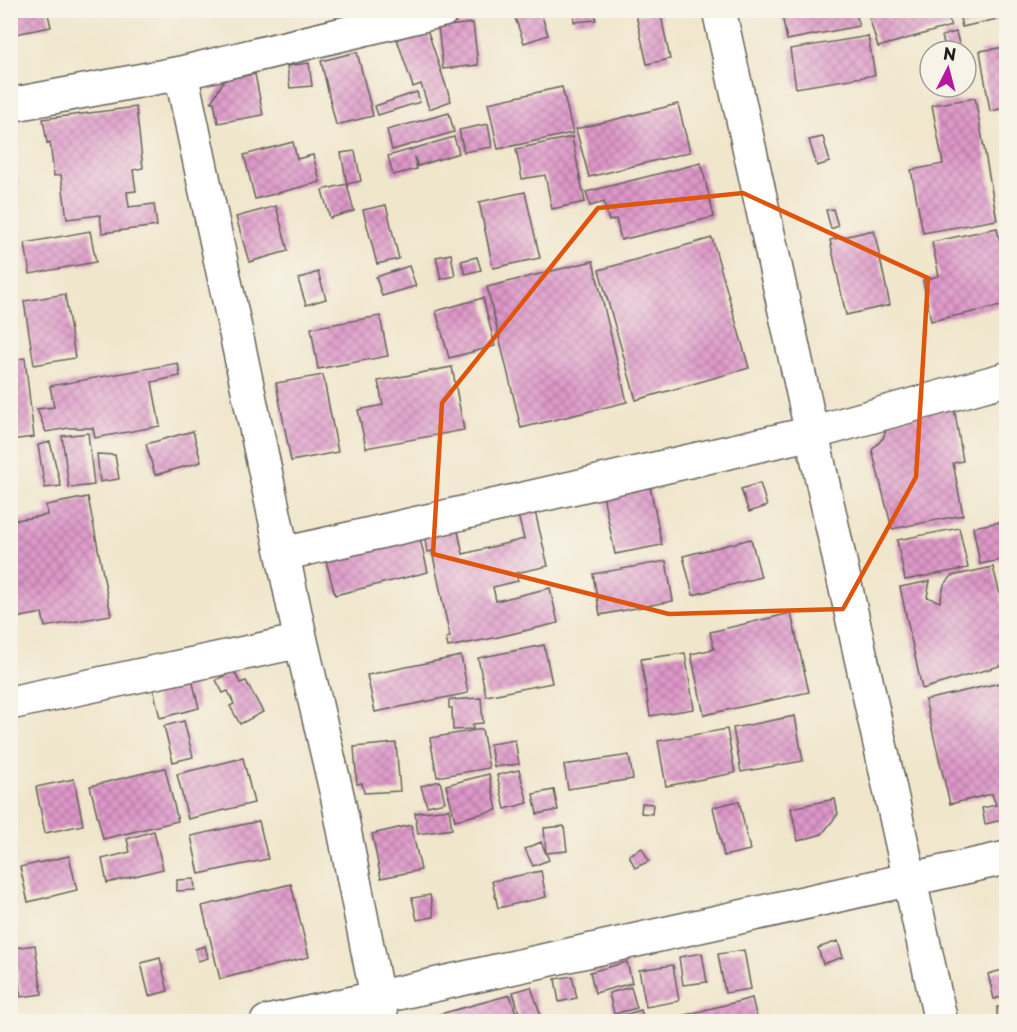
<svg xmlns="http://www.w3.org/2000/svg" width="1017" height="1032" viewBox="0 0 1017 1032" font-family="'Playpen Sans',sans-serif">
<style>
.building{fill:url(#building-cross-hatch)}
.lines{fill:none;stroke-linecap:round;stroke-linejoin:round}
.street-casing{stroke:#66635a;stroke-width:36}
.street{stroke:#fff;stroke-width:33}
.marked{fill:none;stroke:#de560d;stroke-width:4.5;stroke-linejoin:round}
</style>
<defs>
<pattern id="building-cross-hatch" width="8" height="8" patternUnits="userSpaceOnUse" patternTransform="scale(1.5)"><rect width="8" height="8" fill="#de97c9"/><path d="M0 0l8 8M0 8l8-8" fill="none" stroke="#b37aa2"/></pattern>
</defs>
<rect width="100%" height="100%" fill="#f7f3e8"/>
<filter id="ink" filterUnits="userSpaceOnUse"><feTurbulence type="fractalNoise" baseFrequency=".0167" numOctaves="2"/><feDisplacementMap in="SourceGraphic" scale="12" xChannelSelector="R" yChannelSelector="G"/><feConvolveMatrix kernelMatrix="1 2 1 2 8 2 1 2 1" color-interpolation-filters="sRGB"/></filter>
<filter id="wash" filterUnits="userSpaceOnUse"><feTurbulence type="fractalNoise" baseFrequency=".008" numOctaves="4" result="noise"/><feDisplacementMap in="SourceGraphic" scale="24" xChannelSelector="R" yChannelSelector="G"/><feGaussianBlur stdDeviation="1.35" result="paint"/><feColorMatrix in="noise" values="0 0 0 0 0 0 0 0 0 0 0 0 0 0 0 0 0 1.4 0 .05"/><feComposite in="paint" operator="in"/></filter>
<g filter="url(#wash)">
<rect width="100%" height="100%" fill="#f0e6cc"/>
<g id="blocks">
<path class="building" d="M10,10H47L51,27L10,35Z
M526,10H540L548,35L524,43L514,15Z
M573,10H595L596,20L574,22Z
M781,10H855L859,26L787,40Z
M867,10H947L951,26L878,47Z
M958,10H1004L1006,17L962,27Z
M660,11L670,59L647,64L636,15Z
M473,23L478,65L443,69L438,27Z
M427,29L451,101L429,109L421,84L413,87L397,39Z
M956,32L960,48L946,51L942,36Z
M868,36L875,75L796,88L790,49Z
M1006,47V108L990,111L980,51Z
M357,52L373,116L336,125L321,61Z
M309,63L312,86L290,88L287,66Z
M255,74L263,115L218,123L214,102H211L225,79Z
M562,87L573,133L498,149L488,103Z
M417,92L420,102L378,115L375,106Z
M975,98L997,220L923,233L911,170L943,164L932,105Z
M678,104L690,152L589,177L576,129Z
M136,107L143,168L133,170L136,191L127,192L129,207L154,204L157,226L102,233L100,215L67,219L61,175L54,176L50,142L47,143L43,119Z
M449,113L454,132L392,150L387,130Z
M488,124L492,147L464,152L459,130Z
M454,137L459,153L418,166L414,157L417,169L393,175L388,156Z
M572,137L585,202L552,209L545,175L522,179L516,149Z
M823,137L830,162L817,166L809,140Z
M293,142L297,159L313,155L320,182L255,199L244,155Z
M355,151L361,181L347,184L341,153Z
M11,158L18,184L10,186V159Z
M701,163L714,217L621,240L616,219L609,221L604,202L590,206L586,192Z
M347,184L354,211L330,218L322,190Z
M525,192L540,258L493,268L479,202Z
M386,205L399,259L377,264L363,210Z
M276,206L288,251L249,262L236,217Z
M833,209L838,226L831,229L826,210Z
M997,228L1006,273V305L931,321L923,280L939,276L932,242Z
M874,230L890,305L846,315L830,240Z
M90,231L96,262L30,274L25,243Z
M712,238L749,368L636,400L599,270Z
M451,254L455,276L441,279L436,257Z
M477,257L481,270L465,274L461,261Z
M593,261L627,402L521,428L487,287Z
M409,266L416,286L382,296L376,277Z
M318,272L326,299L306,305L298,279Z
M65,294L75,358L34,365L24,301Z
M483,298L495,346L449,358L436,311Z
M380,316L388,356L318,369L311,328Z
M25,358L34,437L10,440V360Z
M178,363L180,376L152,382L160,426L95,438L93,428H69L46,432L37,409L54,407L50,386Z
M452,367L464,430L366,448L358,410L383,405L378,381Z
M323,375L338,452L291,461L276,383Z
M954,407L963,461L953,463L963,515L892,529L872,450L883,438L889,422Z
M193,431L201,462L155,475L146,444Z
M88,433L94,485L69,488L62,436Z
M50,442L61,486L45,488L38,445Z
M97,454L115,455L119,479L100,482Z
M649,481L662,545L615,554L602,490Z
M760,483L767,506L749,512L741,489Z
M88,497L111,615L45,627L42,613L10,619V521L47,515L46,505Z
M533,503L548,566L516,573L518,581L493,587L496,601L550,588L558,623L494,638L448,647L446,638L450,637L432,551L427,552L423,527L455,518L463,554L524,539L516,507Z
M1006,521V559L980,564L973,527Z
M959,528L968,568L905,580L897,540Z
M419,534L428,572L335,595L325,557Z
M751,539L761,577L693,595L683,556Z
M666,561L673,601L600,615L593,574Z
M993,567L1006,618V664L922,689L900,587L930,581L927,597L940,602L944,585L952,576Z
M791,613L809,692L704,715L691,654L714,649L710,632Z
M544,645L552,683L486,696L478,658Z
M685,653L694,709L650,716L641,659Z
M461,656L468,693L375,712L367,675Z
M234,671L240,683L246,681L263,712L240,724L230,706L234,704L228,691L223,693L216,680Z
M192,679L199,708L160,718L153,688Z
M1004,682L1006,694V819L985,824L982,808L996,805L992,794L950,804L925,700Z
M481,698L483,723L473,724V729L453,730L452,708H449V700Z
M795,716L803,761L741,772L733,728Z
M184,721L193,757L173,762L164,726Z
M482,729L489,768L437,777L430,738Z
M727,729L735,773L666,786L658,741Z
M515,740L519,764L494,767L490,744Z
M396,743L400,791L364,793L362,783L357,784L354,747Z
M629,755L633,779L568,789L564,765Z
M243,758L254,803L188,819L177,774Z
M165,768L178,821L103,839L90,786Z
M519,770L528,803L505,809L497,775Z
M489,774L497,810L455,820L446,785Z
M74,779L83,825L45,833L36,787Z
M440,781L445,802L427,806L421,786Z
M554,790L558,810L537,814L533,794Z
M835,799L838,814L822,834L798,841L791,808Z
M739,801L750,850L724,856L713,807Z
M642,803L653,804L652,814L641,813Z
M449,809L452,829L418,834L415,813Z
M259,821L268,859L199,874L191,836Z
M411,825L421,870L381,878L372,834Z
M564,826L567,851L546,853L544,828Z
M154,831L163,869L107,883L102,859L130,852L127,839Z
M541,842L549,860L533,866L525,849Z
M642,848L649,861L635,868L629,855Z
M69,856L77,890L28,902L20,867Z
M541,871L546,897L498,908L492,881Z
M194,879L195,890L177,891V880Z
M291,884L309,957L220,979L202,906Z
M430,895L434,917L417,920L412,898Z
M838,941L843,957L823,964L818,948Z
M35,945L42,994L21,997L14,948Z
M205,946L208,958L198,961L195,949Z
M744,950L751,989L725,993L718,954Z
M702,953L707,982L683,985L679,957Z
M160,958L168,991L149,996L141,963Z
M627,962L632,983L595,993L590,972Z
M673,965L679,1001L646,1007L639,970Z
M1006,969V996L994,999L988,974Z
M572,976L577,998L559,1002L555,979Z
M531,987L543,1022H522L513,992Z
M631,987L637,1008L614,1014L609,993Z
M510,995L519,1022H429L433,1016Z
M752,998L758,1022H678L677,1017Z
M997,1007H1006V1017H997Z
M641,1010L645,1022H603V1021Z"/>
</g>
</g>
<g filter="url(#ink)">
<use href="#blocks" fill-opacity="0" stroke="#66635a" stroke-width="1.5"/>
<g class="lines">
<g class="street-casing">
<path id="street" d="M719,10L941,1022
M181,73L301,641L338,799L382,1022
M10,105L181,73L443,10
M283,554L812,433L1006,379
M10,703L301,641
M267,1022L1006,858"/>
</g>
<use href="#street" class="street"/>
</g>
</g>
<path class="marked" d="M743,193L928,278L916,477L843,609L669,614L433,554L442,403L598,208Z"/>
<rect width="1017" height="1032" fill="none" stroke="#f7f3e8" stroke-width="36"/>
<g transform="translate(948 69) rotate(6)"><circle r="28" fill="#f7f3e8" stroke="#9f9d96" stroke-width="1.5"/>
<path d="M0-4.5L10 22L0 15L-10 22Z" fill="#b5179e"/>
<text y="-9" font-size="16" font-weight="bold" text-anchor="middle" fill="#1c1c1c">N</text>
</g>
</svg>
